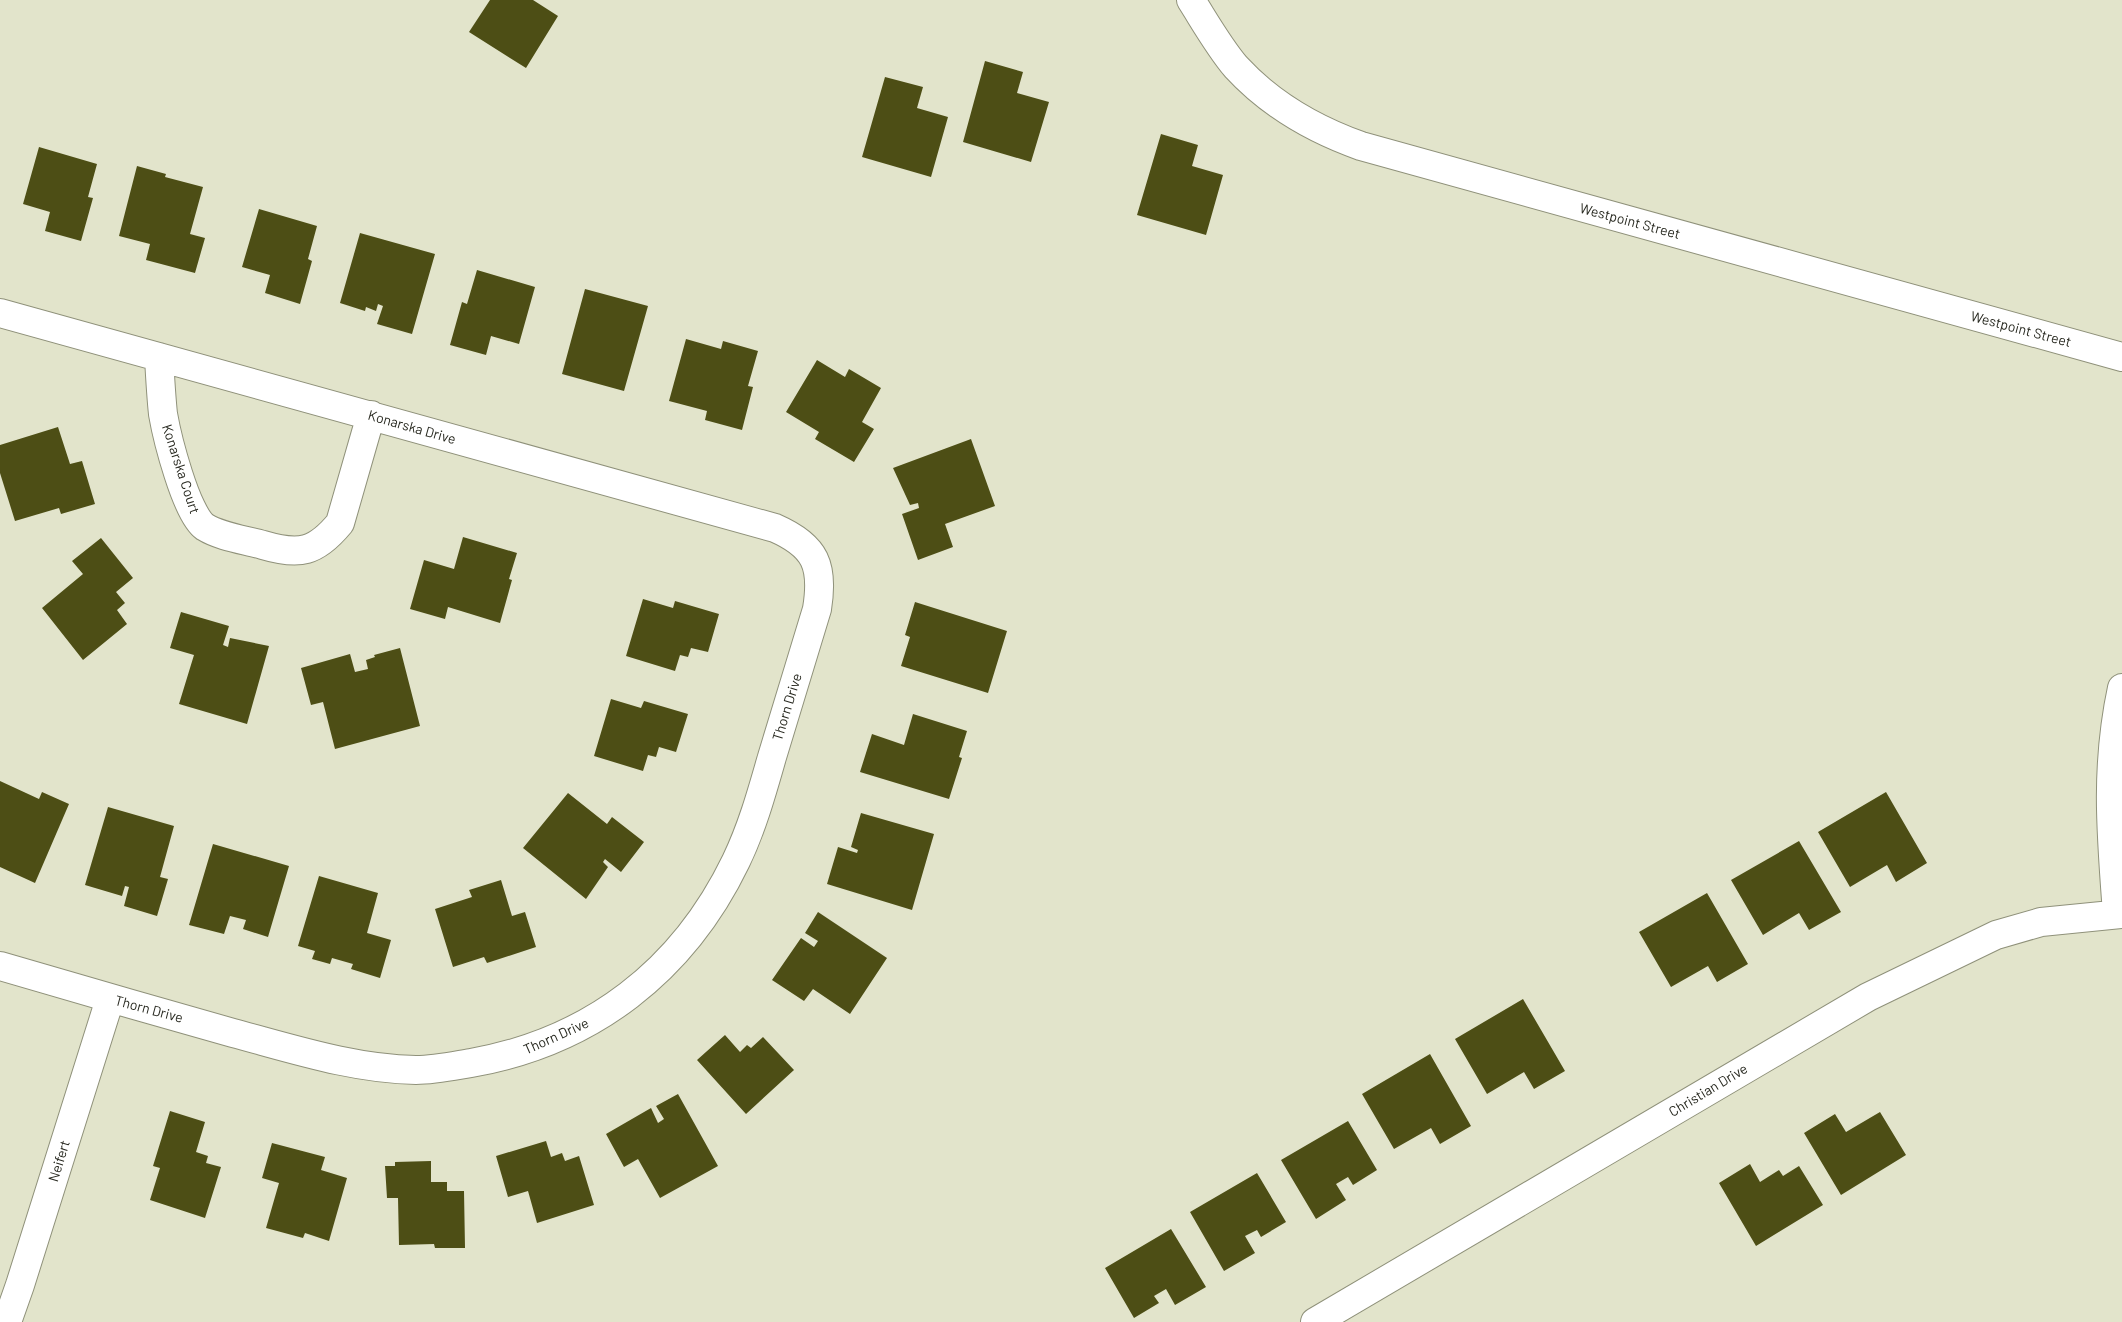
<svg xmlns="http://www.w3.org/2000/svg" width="2122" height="1322" viewBox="0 0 2122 1322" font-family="Barlow,sans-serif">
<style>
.building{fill:#4d4e15}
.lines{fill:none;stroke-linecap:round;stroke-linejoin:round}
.minor-casing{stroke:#8f917a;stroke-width:30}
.minor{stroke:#fff;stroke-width:28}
.labels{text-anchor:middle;stroke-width:5;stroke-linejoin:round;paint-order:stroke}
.street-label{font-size:14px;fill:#282920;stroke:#fff}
</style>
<rect width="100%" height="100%" fill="#e2e4cb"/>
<path class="building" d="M490,0H533L558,16L526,68L469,32Z
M985,61L1023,72L1017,93L1049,102L1031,162L963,142Z
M885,77L923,87L917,108L948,117L931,177L862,157Z
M1161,134L1198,145L1192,166L1223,175L1206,235L1137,215Z
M39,147L97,164L88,197L93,198L81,241L45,231L50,212L23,204Z
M137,166L166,174L165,177L203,187L190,234L205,238L195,273L146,260L150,244L119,236Z
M259,209L317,226L308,259L312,261L300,304L265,293L270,275L242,267Z
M360,233L435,254L412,334L377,324L383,306L378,304L376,311L366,307L365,311L340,303Z
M477,270L535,287L519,344L491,336L486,355L450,345L462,302L467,304Z
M585,289L648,306L624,391L562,374Z
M686,339L721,349L723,341L758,351L748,386L753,387L742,430L705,420L707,411L669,401Z
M817,360L845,377L849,369L881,388L862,422L874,429L854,462L815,439L819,432L786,412Z
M58,427L70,464L82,461L95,504L61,514L59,508L15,521L0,473V445Z
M971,439L995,506L945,524L953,547L918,560L902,514L919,508L918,503L910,505L893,468Z
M463,537L517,553L509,579L512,580L500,623L448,607L445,619L410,609L424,560L454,569Z
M101,538L133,578L116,592L125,603L117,610L127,624L83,660L42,608L83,574L72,561Z
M643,599L673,608L675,601L719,614L708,652L691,648L688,657L680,655L675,671L626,656Z
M915,602L1007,631L988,693L901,666L910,637L905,635Z
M181,612L229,626L223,645L228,647L230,638L269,646L247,724L179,704L194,655L170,648Z
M400,648L420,726L335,749L323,702L311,705L301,668L350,654L355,672L368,669L366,660L375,657L374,655Z
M611,699L641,708L644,701L688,714L676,752L659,747L656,757L648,755L643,771L594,756Z
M913,714L967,731L959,757L962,758L949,799L860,772L872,734L904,745Z
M0,781L39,799L42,792L69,804L35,883L0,867Z
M1886,792L1927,863L1896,882L1887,865L1850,887L1818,832Z
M568,793L607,824L612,817L644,842L621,872L605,859L603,862L608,867L586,899L523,848Z
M108,807L174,826L160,877L168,879L157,916L124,906L129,887L125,886L122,896L85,885Z
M861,813L934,834L912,910L827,884L838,847L857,853L858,850L851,847Z
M1799,841L1841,912L1809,930L1799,913L1763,935L1731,880Z
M213,844L289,866L268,937L243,929L246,920L230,916L224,934L189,925Z
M319,876L378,893L367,933L391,940L380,978L351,969L353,964L332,958L330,964L312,959L315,951L298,946Z
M501,880L512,916L525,912L536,947L487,963L484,957L453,967L435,909L472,897L469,890Z
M1707,893L1748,964L1717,982L1708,966L1671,987L1639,932Z
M818,912L887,958L850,1014L813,989L804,1001L772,980L801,938L814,947L818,941L805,933Z
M1523,999L1565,1071L1534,1089L1524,1072L1487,1094L1455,1039Z
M725,1035L740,1052L747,1045L751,1048L763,1037L794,1070L746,1114L697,1060Z
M1430,1054L1471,1126L1440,1144L1431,1128L1394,1149L1362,1094Z
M678,1094L718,1166L660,1198L638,1159L624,1167L606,1134L651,1108L658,1123L664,1119L656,1106Z
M170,1111L205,1122L196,1152L208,1156L206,1163L221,1167L205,1218L150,1200L160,1168L153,1166Z
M1880,1112L1906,1155L1841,1195L1804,1133L1835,1114L1846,1132Z
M1348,1121L1377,1170L1353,1185L1348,1177L1336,1184L1346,1200L1316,1219L1281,1160Z
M546,1141L551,1157L562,1153L565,1161L579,1156L594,1205L537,1223L528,1191L508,1197L496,1156Z
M272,1143L325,1157L321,1170L347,1178L329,1241L305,1233L303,1238L266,1228L279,1183L262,1178Z
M431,1161V1182H447V1191H464L465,1248H435L434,1244L399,1245L398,1198H387L385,1166H395V1162Z
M1750,1164L1760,1182L1779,1170L1783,1176L1799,1166L1823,1205L1756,1246L1719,1183Z
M1257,1173L1286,1222L1261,1237L1257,1230L1245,1236L1255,1253L1224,1271L1190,1212Z
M1171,1229L1206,1287L1175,1305L1166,1289L1154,1296L1159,1303L1134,1318L1105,1268Z"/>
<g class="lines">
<g class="minor-casing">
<path id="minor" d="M1191,0C1205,22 1219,47 1236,67C1271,105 1313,129 1361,146L2122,357
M0,313L775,528C816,546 824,566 817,609C802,658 787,708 772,757C762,792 752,828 736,861C683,971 591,1042 471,1063C453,1066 435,1070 416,1070C354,1069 293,1049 233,1033C155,1011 78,989 0,966
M159,357C160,376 161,395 163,414C167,437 186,514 205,527C221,537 246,540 263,545C300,556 316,552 340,523L371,415
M2117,913C2111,834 2105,767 2122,688
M7,1322L20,1285L110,999
M1315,1322L1868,997L1996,935L2041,922L2122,914"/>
</g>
<use href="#minor" class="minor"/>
</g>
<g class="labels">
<g class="street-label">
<text transform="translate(1630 221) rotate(15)" y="5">Westpoint Street</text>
<text transform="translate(2021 329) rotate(15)" y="5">Westpoint Street</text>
<text transform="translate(412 427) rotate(16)" y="5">Konarska Drive</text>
<text transform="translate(181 469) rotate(72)" y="5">Konarska Court</text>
<text transform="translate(787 707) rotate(-73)" y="5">Thorn Drive</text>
<text transform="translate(149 1009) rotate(15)" y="5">Thorn Drive</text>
<text transform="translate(556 1036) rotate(-24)" y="5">Thorn Drive</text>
<text transform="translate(1708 1090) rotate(-31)" y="5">Christian Drive</text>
<text transform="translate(59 1161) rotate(-73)" y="5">Neifert</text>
</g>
</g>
</svg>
